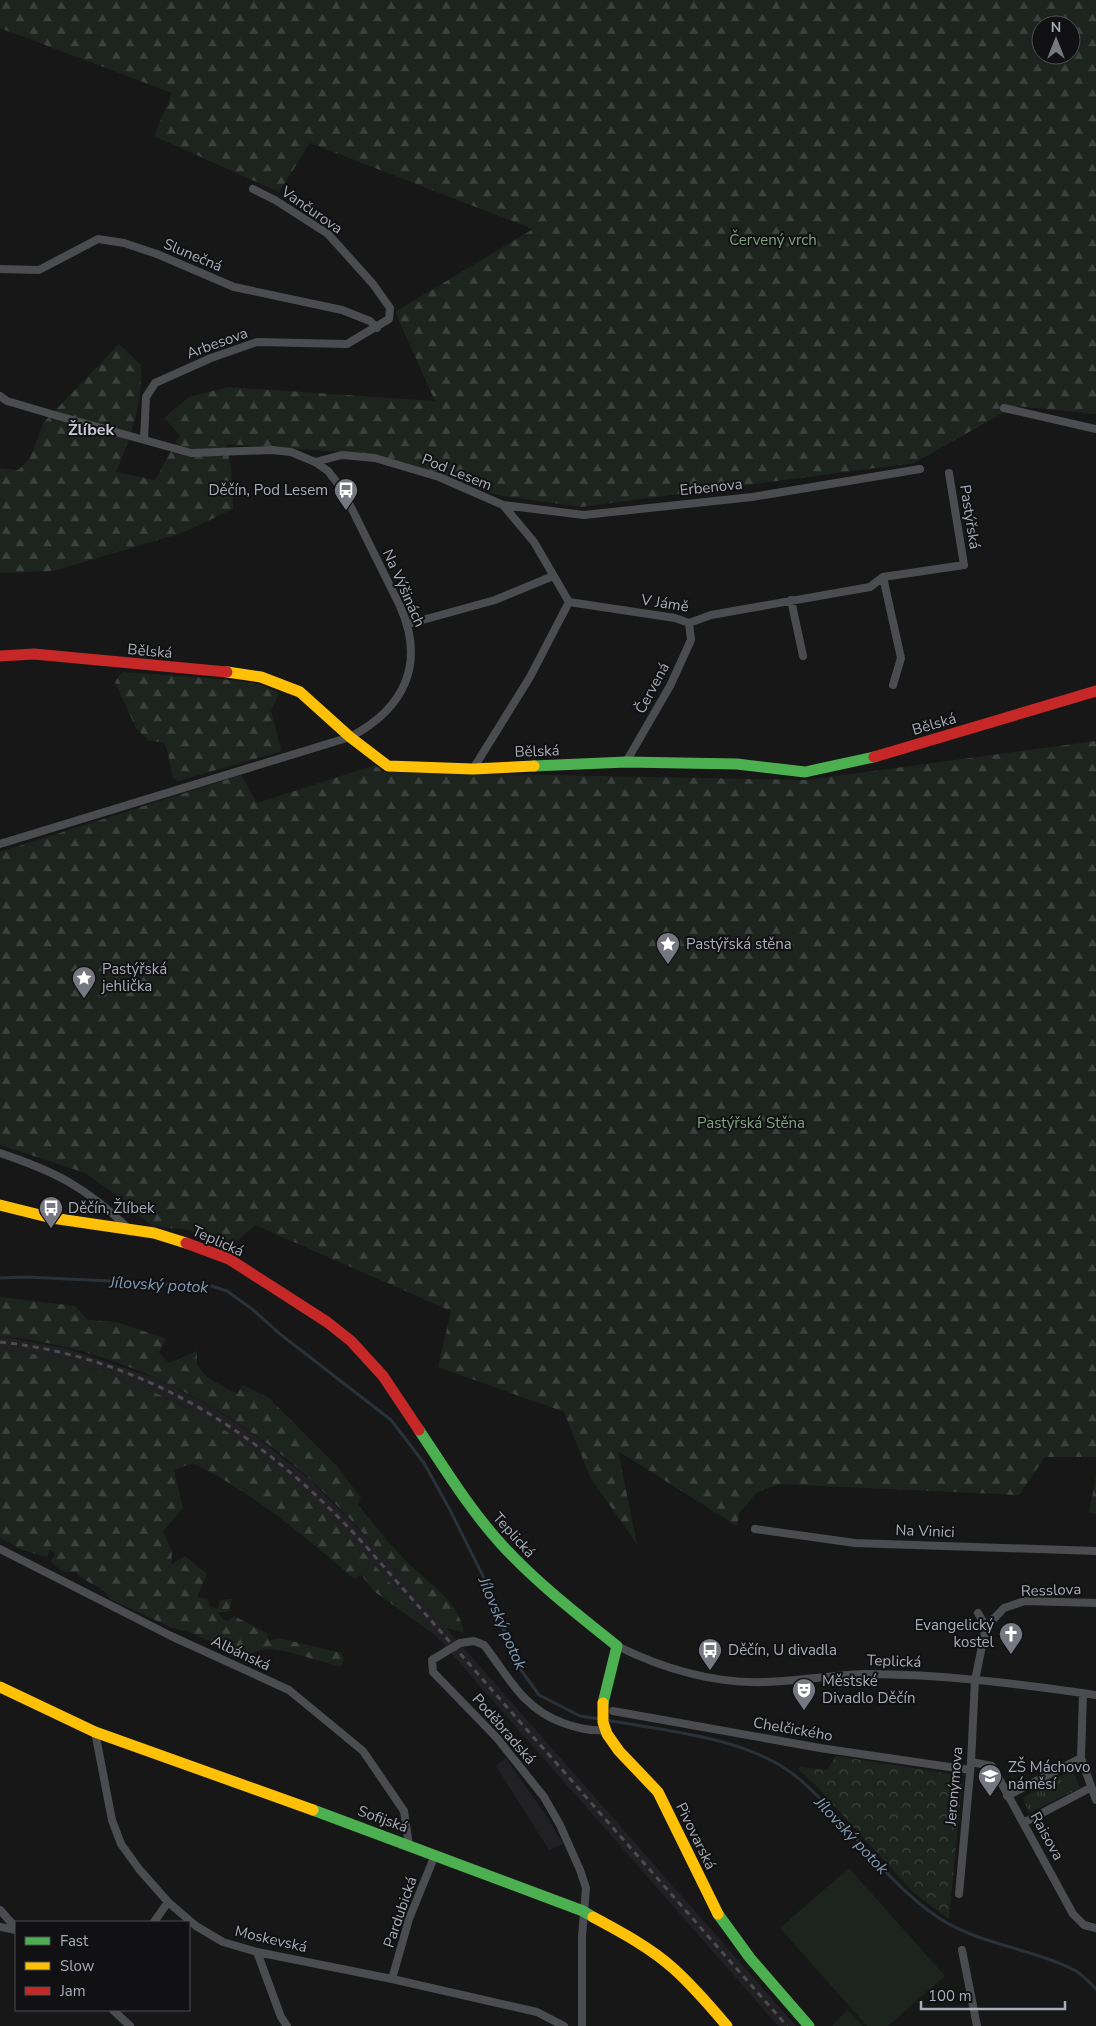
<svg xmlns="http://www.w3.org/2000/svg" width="1096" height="2026" viewBox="0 0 1096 2026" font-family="'Nunito Sans',sans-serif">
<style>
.built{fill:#212123}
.grass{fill:url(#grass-tufts)}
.forest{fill:url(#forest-firs);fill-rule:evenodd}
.park{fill:url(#park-crowns)}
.pitch{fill:#1d241e}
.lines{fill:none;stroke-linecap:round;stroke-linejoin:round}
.stream{stroke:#2a3239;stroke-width:3}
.street{stroke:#4b4c50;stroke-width:8}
.fast{stroke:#4caf50;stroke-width:11}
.slow{stroke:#ffc107;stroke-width:11}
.jam{stroke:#c62828;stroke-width:11}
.rail{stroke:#4b4c4f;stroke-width:3;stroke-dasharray:6 5;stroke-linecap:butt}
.labels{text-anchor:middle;stroke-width:4;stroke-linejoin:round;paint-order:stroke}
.street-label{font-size:15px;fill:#a8adb8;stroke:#111113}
.park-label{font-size:15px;fill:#7fa381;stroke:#111113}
.poi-label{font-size:15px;fill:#a8adb8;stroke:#111113;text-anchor:start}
.neighbourhood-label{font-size:16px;font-weight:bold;fill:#c9ccd4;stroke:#111113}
.water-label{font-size:16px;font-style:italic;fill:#7f9bb3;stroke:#111113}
</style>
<defs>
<pattern id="grass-tufts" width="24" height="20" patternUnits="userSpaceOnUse" patternTransform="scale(1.25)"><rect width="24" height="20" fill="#1d241e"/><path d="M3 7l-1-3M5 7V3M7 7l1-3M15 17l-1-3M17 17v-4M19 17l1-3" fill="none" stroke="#3b413d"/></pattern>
<pattern id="forest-firs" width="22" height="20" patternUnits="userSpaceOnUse" patternTransform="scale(1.25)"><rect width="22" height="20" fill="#1d241e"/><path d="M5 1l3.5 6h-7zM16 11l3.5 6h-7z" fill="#3b413d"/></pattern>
<pattern id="park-crowns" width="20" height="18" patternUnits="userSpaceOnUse" patternTransform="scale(1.25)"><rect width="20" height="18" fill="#1d241e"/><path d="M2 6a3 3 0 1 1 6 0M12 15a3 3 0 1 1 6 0" fill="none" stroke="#3b413d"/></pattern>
</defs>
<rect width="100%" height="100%" fill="#171717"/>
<path class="built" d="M0,1336L68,1349L158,1379L210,1406L253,1434L310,1480L368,1539L796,2026H778L358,1547L302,1489L245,1444L180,1404L94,1369L36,1355L0,1349Z
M506,1758L549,1820L563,1844L549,1850L496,1766Z"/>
<path class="grass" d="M1072,1769L1080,1788L1029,1813L1023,1798Z"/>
<path class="forest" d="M0,0H1096V414L1015,406L914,463L581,507L497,495L404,462L357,453L226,444L231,467L233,509L182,533L53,571L0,573V468L18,470L29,460L44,422L119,344L141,365C143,403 131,437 116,472L155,480L180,435L164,418L189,397L228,387L435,401L395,312L533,229L310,143L279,192L154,136L172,93L0,28ZM1041,25H1071V55H1041Z
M122,672L222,679L262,685L279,693L271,711L281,749L279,752L178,781L173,778L167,749L163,742L149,741L136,728L115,682Z
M1096,741V1457H1045L1019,1495L780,1484L757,1492L739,1513L737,1526L618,1451L637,1544L590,1477L564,1412L438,1367L451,1311L255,1225L232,1246L189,1230L152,1226L122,1199L85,1173L0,1145V852L241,775L257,803L375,765L383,772L806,780Z
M0,1297L75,1306L88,1320L117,1322L166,1339L159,1353L169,1363L197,1351V1365L208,1378L237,1394L243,1385L269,1398L336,1465L361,1498L358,1505C373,1523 388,1542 404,1559C425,1581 460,1601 464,1633L444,1627C401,1577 360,1526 312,1481C228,1403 114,1347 0,1336Z
M0,1349C112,1362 218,1414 302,1489C350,1533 392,1586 435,1635L375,1592L361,1575L354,1579C305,1536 252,1492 193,1463L174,1470L183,1508L163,1531L172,1552L171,1565L185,1556L207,1574L197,1597L208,1599L209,1606L217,1609L221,1600L232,1599L229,1611L218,1613L224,1620L228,1621L234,1616L267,1633L269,1641L279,1638L341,1653L344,1660L341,1667L285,1651L267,1649L242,1655L189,1632L170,1627L110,1599C104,1585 85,1584 76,1572H63L51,1562L55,1554L50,1549L47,1557L22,1550L0,1538Z
M1096,1476V1514L1089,1513Z"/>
<path class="park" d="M836,1756L957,1775L962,1783L949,1919L914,1893L817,1787L798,1769L799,1767L827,1770Z"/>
<path class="pitch" d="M849,1868L945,1976L888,2026H867L780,1928Z
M847,2010L863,2026H832Z"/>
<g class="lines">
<path class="stream" d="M0,1278L27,1277L212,1286L227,1291L252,1309L280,1334L391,1420L424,1463L449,1508L486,1582L516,1663L539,1695L580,1716L600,1719
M606,1720C671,1732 755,1737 805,1784C851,1826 886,1883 939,1918C980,1945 1032,1948 1076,1971C1083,1975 1090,1983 1096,1989"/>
<path class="street" d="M0,269L39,270L98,239L124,243L157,254L234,287L342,310L370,321L377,328
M0,396L7,401L51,414L191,453L272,450L291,452L315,462L328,471L342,489L400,606C426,664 404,709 350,737L0,844
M1004,408L1096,429
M144,439L146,397L155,383L211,358L257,342L347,344L389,319L390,308L373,284L328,234L275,200L253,189
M315,462L342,455L375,458L439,477L503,505L534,542L569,602L675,618L689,623L711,615L870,587L883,577L964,565L949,473
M503,505L584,515L752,497L920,469
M883,577L901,658L893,685
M791,600L803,656
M408,624L495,600L553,576
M626,762L670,686L691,640L689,623
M473,769L530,677L569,602
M0,1153C54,1171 86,1187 128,1228
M755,1529L855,1543L1096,1551
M0,1549L171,1636L289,1690L363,1751L404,1811L409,1845
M986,1627L1004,1608L1025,1601L1096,1603
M617,1646C664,1669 713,1684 766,1682C799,1681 832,1675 865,1674C942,1674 1020,1684 1096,1695
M1083,1693L1081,1758L1096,1800
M613,1711L820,1748L970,1770
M95,1732L112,1820L121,1844L139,1869L168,1902L196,1926L223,1942L257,1952L392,1979L537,2012L564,2026
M971,1762L992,1766L1073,1914L1084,1925L1096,1928
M1007,1796L1081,1758
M1025,1822L1090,1788
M959,1894L971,1762L975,1680L986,1627L978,1613
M0,1910L16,1928
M154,1922L168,1902
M0,1927L16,1930
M962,1950L977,2026
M257,1952L281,2017L287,2026
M392,1979L409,1919L435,1855
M113,2010L130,2026
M582,2026V1937L586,1888L580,1870L560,1825L544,1797L497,1738L433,1672L432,1660L460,1643L474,1641L484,1645C509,1677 522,1708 563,1723C578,1728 589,1731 604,1730"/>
<path class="fast" d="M534,766L626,762L737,764L805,772L874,757
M419,1430C445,1469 470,1510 502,1545C537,1583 577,1614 617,1646L603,1703
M313,1810L583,1911L593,1917
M718,1914L750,1958L809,2026"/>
<path class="slow" d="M227,672L261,677L300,692L350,737L388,766L473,769L534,766
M0,1205L52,1218L154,1233L186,1243
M0,1687L95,1732L313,1810
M603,1703V1722L607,1734L619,1751L658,1792L718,1914
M593,1917C621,1932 651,1948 674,1969C694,1987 710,2006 727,2026"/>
<path class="jam" d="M0,656L34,654L227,672
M874,757L1096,691
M186,1243L229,1259L327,1322L351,1341L383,1376L419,1430"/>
<path class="rail" d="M0,1342C148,1358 265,1436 363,1543L787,2026"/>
</g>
<defs>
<g id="bus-pin" transform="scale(1.25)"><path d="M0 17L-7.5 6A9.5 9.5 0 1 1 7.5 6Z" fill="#757880" stroke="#111113"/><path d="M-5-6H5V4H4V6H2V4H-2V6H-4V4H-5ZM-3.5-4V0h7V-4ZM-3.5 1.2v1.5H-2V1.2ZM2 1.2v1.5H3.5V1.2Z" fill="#fff"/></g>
<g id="sight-pin" transform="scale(1.25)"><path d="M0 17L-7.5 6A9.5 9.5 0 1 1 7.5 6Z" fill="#757880" stroke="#111113"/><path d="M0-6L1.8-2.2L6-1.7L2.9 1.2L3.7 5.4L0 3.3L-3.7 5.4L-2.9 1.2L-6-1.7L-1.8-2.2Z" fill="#fff"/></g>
<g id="church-pin" transform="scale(1.25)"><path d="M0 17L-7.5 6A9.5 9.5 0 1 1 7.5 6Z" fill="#757880" stroke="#111113"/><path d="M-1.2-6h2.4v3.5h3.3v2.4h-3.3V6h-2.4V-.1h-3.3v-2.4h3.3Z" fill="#fff"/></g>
<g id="theatre-pin" transform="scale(1.25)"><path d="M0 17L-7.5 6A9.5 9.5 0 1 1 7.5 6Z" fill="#757880" stroke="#111113"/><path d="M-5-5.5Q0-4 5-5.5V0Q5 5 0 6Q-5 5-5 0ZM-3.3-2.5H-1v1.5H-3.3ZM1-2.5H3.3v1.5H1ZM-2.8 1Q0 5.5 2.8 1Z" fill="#fff"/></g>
<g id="school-pin" transform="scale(1.25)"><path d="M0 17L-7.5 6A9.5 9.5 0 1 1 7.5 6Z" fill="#757880" stroke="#111113"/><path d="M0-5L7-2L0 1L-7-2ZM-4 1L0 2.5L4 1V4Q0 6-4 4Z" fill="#fff"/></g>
</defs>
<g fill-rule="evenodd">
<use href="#bus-pin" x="346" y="490"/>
<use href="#sight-pin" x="668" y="944"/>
<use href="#sight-pin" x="84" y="978"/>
<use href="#bus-pin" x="51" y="1208"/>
<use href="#church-pin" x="1011" y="1634"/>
<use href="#bus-pin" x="710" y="1650"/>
<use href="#theatre-pin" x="804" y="1690"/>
<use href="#school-pin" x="990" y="1776"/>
</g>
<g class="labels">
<g class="street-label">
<text transform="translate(312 210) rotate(35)" y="5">Vančurova</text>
<text transform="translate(193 255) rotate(23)" y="5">Slunečná</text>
<text transform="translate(217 343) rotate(-20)" y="5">Arbesova</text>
<text transform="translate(457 472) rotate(22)" y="5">Pod Lesem</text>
<text transform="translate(711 487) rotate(-6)" y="5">Erbenova</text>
<text transform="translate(970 517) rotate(81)" y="5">Pastýřská</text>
<text transform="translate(404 588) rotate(66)" y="5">Na Výšinách</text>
<text transform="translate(665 603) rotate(9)" y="5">V Jámě</text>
<text transform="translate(150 651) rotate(5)" y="5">Bělská</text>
<text transform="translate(652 688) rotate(-62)" y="5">Červená</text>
<text transform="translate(934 724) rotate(-16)" y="5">Bělská</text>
<text transform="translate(537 751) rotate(-2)" y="5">Bělská</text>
<text transform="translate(218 1241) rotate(24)" y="5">Teplická</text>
<text transform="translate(925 1531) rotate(2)" y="5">Na Vinici</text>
<text transform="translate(514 1535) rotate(48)" y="5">Teplická</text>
<text transform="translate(1051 1590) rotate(-2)" y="5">Resslova</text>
<text transform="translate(241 1653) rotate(25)" y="5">Albánská</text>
<text transform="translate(894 1661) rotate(2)" y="5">Teplická</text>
<text transform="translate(504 1729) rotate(49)" y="5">Poděbradská</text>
<text transform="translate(793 1729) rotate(10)" y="5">Chelčického</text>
<text transform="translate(954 1786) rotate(-85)" y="5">Jeronýmova</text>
<text transform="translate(383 1819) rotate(20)" y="5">Sofijská</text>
<text transform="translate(696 1836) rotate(64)" y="5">Pivovarská</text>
<text transform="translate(1047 1836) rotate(61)" y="5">Raisova</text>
<text transform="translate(400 1912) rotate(-71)" y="5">Pardubická</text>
<text transform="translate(271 1939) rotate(13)" y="5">Moskevská</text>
</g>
<g class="park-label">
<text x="773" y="245">Červený vrch</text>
<text x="751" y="1128">Pastýřská Stěna</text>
</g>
<g class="poi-label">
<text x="328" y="495" text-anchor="end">Děčín, Pod Lesem</text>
<text x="686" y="949">Pastýřská stěna</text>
<text x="102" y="974">Pastýřská<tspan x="102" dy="17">jehlička</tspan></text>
<text x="68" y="1213">Děčín, Žlíbek</text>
<text x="994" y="1630" text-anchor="end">Evangelický<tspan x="994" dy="17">kostel</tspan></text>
<text x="728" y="1655">Děčín, U divadla</text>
<text x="822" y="1686">Městské<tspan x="822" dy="17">Divadlo Děčín</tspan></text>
<text x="1008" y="1772">ZŠ Máchovo<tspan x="1008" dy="17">náměsí</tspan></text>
</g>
<g class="neighbourhood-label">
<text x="91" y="435">Žlíbek</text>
</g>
<g class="water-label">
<text transform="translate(159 1284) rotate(3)" y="6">Jílovský potok</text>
<text transform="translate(503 1623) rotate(67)" y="6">Jílovský potok</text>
<text transform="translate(852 1835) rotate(47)" y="6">Jílovský potok</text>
</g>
</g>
<rect x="15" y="1921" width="175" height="90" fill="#111113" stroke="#4d4f55"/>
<rect x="25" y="1937" width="25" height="8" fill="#4caf50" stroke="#4d4f55"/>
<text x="60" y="1946" font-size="15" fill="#a8adb8">Fast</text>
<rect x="25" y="1962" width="25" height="8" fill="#ffc107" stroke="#4d4f55"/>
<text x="60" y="1971" font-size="15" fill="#a8adb8">Slow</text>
<rect x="25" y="1987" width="25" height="8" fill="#c62828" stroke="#4d4f55"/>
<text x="60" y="1996" font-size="15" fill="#a8adb8">Jam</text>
<g transform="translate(1056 40)"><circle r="24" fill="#111113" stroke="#4d4f55"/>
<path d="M0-4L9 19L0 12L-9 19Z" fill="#757880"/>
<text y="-8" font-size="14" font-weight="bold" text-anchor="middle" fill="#a8adb8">N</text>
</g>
<path d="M921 2001v8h144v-8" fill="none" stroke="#a8adb8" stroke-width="2.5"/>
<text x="928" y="2001" font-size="15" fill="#a8adb8" stroke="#111113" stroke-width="4" paint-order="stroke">100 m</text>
</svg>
